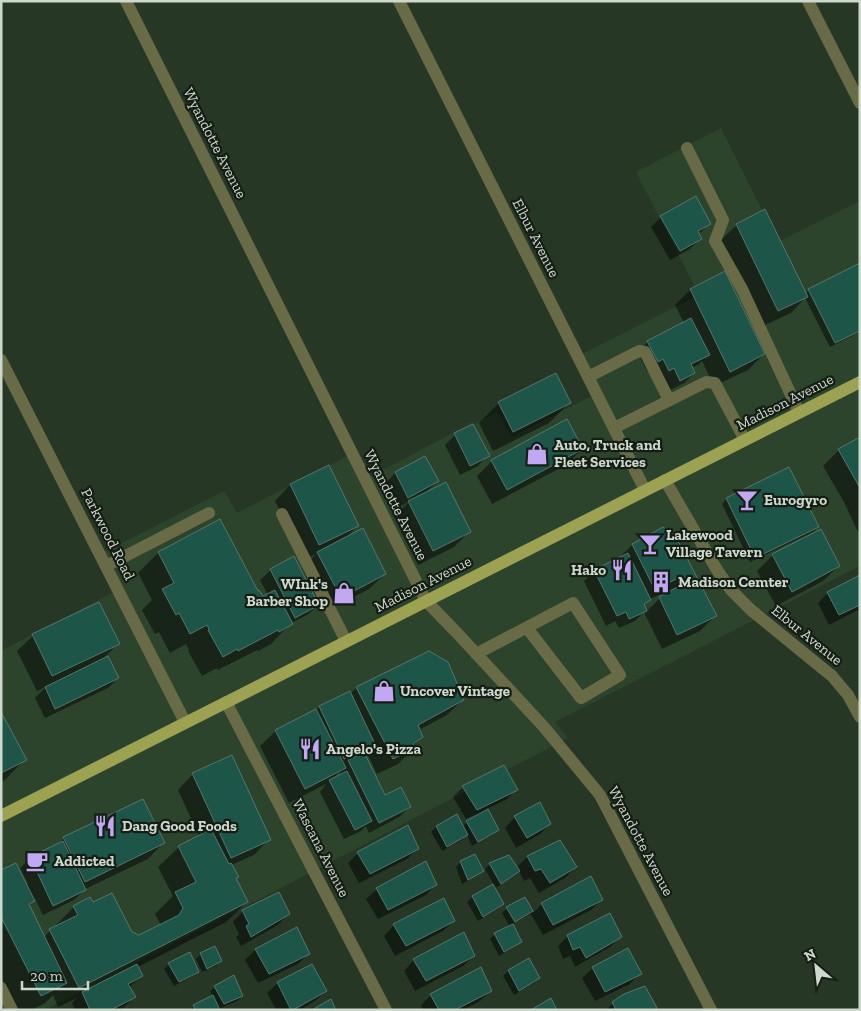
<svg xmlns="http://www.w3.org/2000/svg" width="861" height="1011" viewBox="0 0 861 1011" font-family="'Zilla Slab',serif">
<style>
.built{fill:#2c442b}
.shadow{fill:#0007;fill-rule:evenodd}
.building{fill:#1d5649;stroke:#55766d}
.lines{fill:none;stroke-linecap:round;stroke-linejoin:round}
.minor{stroke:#686b46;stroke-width:12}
.major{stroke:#9ca252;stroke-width:12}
.labels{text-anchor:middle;stroke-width:4.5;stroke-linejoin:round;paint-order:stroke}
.street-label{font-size:15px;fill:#cdd9cd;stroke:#151d14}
.poi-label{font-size:15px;font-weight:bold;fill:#cdd9cd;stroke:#151d14;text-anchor:start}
</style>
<rect width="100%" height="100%" fill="#263825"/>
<path class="built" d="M721,128L778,242L860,201V566L555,722L568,738L277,890L45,1010H1V651L123,587L104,552L224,491L237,513L357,451L370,477L473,422L475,424L497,412L512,437L601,391L582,354L699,295L636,172Z"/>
<path class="shadow" d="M661,217L709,224L698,235L701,238L690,249L670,260L651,227Z
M737,225L805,294L809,290L860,264V332L830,347L805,298L791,313L763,326L721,240Z
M724,273L764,354L748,370L714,386L702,361L698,365L691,368L694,373L684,383L670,390L652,369L647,371L637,352L648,342L684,323L675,305L690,290Z
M499,403H569L549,423L493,451L479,423Z
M455,435L488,455L478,466L460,475L445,445Z
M860,435V531L858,532L844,502L823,466L839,450L855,441V440Z
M582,449L566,465L492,504L477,476L492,461Z
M425,457L438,481L425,493L470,531L454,547L418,565L394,517L409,502L398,507L385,484L395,473Z
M328,467L357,526L346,538L385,574L369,589L325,612L302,568L316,554L304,560L275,501L290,485Z
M789,468L818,527L813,532L750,562L722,504L726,499Z
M220,520L258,592L262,598L268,595L260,580L271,570L318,605L307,615L291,623L271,644L258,651L257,650L218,670L217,668L202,676L188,651L189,650L186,644L170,653L159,632L155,634L142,610L152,600L138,573L158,553Z
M663,529L715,616L700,631L662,649L644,612L635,621L619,628L615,621L606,626L584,581L594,571L619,558L632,545ZM663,593L664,596L660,598L646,612L643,606L650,599Z
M773,555L839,566L823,581L776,606L757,571Z
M860,577V609L829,625L818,603L828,593Z
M99,604L118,643L102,660L118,678L108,688L45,718L35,698L47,686L37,691L17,651L33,636Z
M429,653L463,700L447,715L419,730L422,737L413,746L414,748L398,764L377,774L366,751L364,753L385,797L410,807L399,817L369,833L366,826L361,831L344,839L320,792L326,784L289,803L260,746L276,731L316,710L319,707L349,693L350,694L356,688ZM339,772L341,776L332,780Z
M1,715L25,759L5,780L1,782Z
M193,774L269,839L254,855L231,865L237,877L235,879L247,902L226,922L138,967L142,976L128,988L134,997L124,1007L119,1010H75L72,1003L77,998L58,1007L53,995L45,1003L32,1010H18L1,976V872L26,885L28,884L20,868L31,858L58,845L64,838L163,843L148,859L85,889L74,900L43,915L35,899L29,906L44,937L74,907L93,904L131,933L139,937L161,925L155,914L173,896L158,867L179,847L199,836L178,790Z
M463,787L516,790L506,800L486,809L497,829L493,834L472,846L467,835L462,840L442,851L431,832L436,827L457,816L462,827L467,822L476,817L475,815L466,819L453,797Z
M515,817L550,824L540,834L516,848L505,828Z
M559,842L576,867L565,878L539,893L530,878L524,881L519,871L514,876L494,889L503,904L498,909L478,921L467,902L472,897L494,885L485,869L490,864L516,868L527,857Z
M418,849L407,859L359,883L348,863L358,853Z
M474,856L482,870L477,875L462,884L456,867L461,862Z
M591,878L601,900L591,910L543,935L530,913L527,916L512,924L521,941L516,946L499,956L490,939L495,934L510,927L502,913L507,908L525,898L533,913L542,904Z
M436,884L426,895L378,919L366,899L377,889Z
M243,911L288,914L278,925L241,946L236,937L239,934L233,922Z
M454,921L443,931L395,956L384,936L394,925Z
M568,936L620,937L610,947L575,967L570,956L563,959L558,946Z
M255,950L308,954L298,964L258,983L245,960Z
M201,954L220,961L216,966L202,972L196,959Z
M473,956L463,966L415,991L404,971L414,960Z
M528,960L539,978L534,983L514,995L503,976L508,971Z
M169,964L198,972L193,976L174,986L164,969Z
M593,968L640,973L630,984L595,1001L582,978Z
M278,983L326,991L315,1001L300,1010H276L267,993Z
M215,987L242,996L237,1001L218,1009L219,1010H190L194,1006L213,997L210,991Z
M491,991L480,1001L463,1010H423L421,1005L431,995Z
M613,1003L654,1010H606Z"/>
<path class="building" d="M696,196L711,224L698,231L702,239L680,251L660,216Z
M765,209L808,297L778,311L736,224Z
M860,263V331L835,343L808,289Z
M725,271L765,354L730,372L690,289Z
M691,318L710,355L691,364L695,373L680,381L674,368L669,371L663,359L658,362L647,341Z
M556,373L571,403L513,432L498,402Z
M567,419L583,449L507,490L491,460Z
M473,424L490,456L470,466L454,433Z
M860,437V488L838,449Z
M425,456L439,481L408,498L395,472Z
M329,465L359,526L319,545L290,484Z
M789,467L819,527L755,558L726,498Z
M446,482L471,532L433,551L408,501Z
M220,519L258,591L259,590L263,596L275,590L293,624L279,632L278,630L238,651L237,649L223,657L208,630L209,629L207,625L190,634L179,613L176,615L162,589L174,583L158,552Z
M663,527L675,535L717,616L677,635L659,597L681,585L678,578L655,590L632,544Z
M363,528L386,574L341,598L317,552Z
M821,529L840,566L792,592L772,554Z
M628,553L651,600L644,604L647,611L629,619L626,612L617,616L594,570Z
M294,556L319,605L295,618L270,569Z
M860,575V605L839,615L827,592Z
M99,602L120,644L52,676L32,634Z
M429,651L448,662L464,700L418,725L423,737L413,744L415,748L393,759L356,687Z
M108,656L119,678L55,709L45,687Z
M350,691L375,744L344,759L319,706Z
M316,709L346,768L305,789L275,730Z
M1,712L27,760L1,773Z
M364,752L385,795L401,787L411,807L379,823L348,760Z
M232,755L271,840L231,858L192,773Z
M504,765L518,790L477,810L462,786Z
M347,771L372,821L355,830L329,780Z
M143,799L165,843L85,882L63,837Z
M540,802L551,824L527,838L514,816Z
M488,809L499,830L478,842L466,821Z
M457,814L468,835L447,847L436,826Z
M408,825L419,849L370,874L357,852Z
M211,829L229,864L231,863L239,877L236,878L248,902L79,988L49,929L78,915L73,906L90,897L93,902L112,893L132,932L139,935L179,915L183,908L175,892L196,882L178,846Z
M560,840L577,867L550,883L541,869L535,871L527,856Z
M63,841L86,890L53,906L30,857Z
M475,854L484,871L468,880L460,861Z
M509,855L520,871L501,884L489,863Z
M426,861L437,885L388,910L376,888Z
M16,863L35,901L29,904L67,983L41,996L1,917V870Z
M591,876L603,900L553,925L541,903Z
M493,884L504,904L483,917L472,896Z
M279,892L290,914L251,937L246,926L249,924L242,910Z
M525,897L533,911L515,922L506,907Z
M444,898L455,921L406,946L393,924Z
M610,913L622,937L586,958L580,947L573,950L567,935Z
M513,924L522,942L504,952L494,933Z
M297,927L310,954L269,974L255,949Z
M464,932L475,956L426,981L413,959Z
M215,946L222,961L207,969L200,953Z
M628,948L642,974L605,992L592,967Z
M190,952L199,972L179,982L168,963Z
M529,958L540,978L519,991L508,970Z
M137,964L143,976L128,984L136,997L111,1010H90L82,992Z
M312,964L327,991L293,1010H291L277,982Z
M481,967L492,991L455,1010H439L430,994Z
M234,975L243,996L224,1004L214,986Z
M645,986L657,1008L654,1010H616L612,1002L624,994Z
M213,995L220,1010H195L193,1005Z
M551,998L557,1010H531Z
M331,999L336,1010H312Z"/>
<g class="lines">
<path class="minor" d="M126,1L426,601L458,634L544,727L600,795L711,1010
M399,1L645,490
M808,1L860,103
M687,148L723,220L715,241L742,289L799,412
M1,360L185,722
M588,377L639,351L645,352L669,400
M614,428L706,382L715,383L745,440
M665,480L717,570L731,590L751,610L832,676L848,695L860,717
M282,514L346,641
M106,566L209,513
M476,654L573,603L620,675L581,698L527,628
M226,702L386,1010
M1,988L12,1010"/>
<path class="major" d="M1,816L860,382"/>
</g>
<defs>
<g id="shop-bare" transform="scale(1.725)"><path d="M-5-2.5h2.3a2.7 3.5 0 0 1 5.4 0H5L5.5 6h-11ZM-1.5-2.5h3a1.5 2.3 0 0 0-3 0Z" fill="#c2a7f2" stroke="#151d14" stroke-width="2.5" paint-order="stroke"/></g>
<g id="bar-bare" transform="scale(1.725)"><path d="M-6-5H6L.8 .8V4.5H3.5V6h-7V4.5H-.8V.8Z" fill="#c2a7f2" stroke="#151d14" stroke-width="2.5" paint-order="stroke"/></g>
<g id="restaurant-bare" transform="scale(1.725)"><path d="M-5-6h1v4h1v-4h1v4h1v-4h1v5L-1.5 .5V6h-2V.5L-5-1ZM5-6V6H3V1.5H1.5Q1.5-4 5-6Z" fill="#c2a7f2" stroke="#151d14" stroke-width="2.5" paint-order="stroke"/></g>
<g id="building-bare" transform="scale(1.725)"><path d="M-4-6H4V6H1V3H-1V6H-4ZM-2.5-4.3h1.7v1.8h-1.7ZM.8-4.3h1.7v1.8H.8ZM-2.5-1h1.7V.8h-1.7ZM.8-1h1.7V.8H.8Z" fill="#c2a7f2" stroke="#151d14" stroke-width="2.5" paint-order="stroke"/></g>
<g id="cafe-bare" transform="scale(1.725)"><path d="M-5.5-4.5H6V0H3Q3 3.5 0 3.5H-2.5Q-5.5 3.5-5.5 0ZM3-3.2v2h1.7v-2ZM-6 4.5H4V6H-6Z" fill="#c2a7f2" stroke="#151d14" stroke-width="2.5" paint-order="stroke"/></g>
</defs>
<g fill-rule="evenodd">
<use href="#shop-bare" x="537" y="454"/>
<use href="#bar-bare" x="747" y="500"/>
<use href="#bar-bare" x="650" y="544"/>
<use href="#restaurant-bare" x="622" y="570"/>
<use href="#building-bare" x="661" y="582"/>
<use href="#shop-bare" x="344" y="593"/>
<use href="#shop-bare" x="384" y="691"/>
<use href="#restaurant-bare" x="310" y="749"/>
<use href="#restaurant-bare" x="105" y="826"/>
<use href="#cafe-bare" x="37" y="861"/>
</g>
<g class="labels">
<g class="street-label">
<text transform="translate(215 143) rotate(63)" y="5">Wyandotte Avenue</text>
<text transform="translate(536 238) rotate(63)" y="5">Elbur Avenue</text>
<text transform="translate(785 402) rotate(-27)" y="5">Madison Avenue</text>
<text transform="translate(396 505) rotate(63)" y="5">Wyandotte Avenue</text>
<text transform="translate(108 534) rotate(63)" y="5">Parkwood Road</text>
<text transform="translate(423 584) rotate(-27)" y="5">Madison Avenue</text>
<text transform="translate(807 635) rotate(39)" y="5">Elbur Avenue</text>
<text transform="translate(641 841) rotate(62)" y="5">Wyandotte Avenue</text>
<text transform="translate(321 848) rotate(63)" y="5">Wascana Avenue</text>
</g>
<g class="poi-label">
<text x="554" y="450">Auto, Truck and<tspan x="554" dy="17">Fleet Services</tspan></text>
<text x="764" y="505">Eurogyro</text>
<text x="666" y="540">Lakewood<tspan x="666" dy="17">Village Tavern</tspan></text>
<text x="606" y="575" text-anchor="end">Hako</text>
<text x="678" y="587">Madison Cemter</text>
<text x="328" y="589" text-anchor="end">WInk's<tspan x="328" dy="17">Barber Shop</tspan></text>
<text x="400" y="696">Uncover Vintage</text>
<text x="326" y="754">Angelo's Pizza</text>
<text x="122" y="831">Dang Good Foods</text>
<text x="54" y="866">Addicted</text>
</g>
</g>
<rect width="861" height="1011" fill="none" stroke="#cdd9cd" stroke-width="5"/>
<g transform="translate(816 966) rotate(332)" stroke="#151d14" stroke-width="4" paint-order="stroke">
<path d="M0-4L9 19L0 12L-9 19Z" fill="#cdd9cd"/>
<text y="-8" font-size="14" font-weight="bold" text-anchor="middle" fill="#cdd9cd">N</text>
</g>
<path d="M22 981v8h66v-8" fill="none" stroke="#cdd9cd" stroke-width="2.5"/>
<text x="30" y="981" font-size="15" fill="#cdd9cd" stroke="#151d14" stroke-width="4" paint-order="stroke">20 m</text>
</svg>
